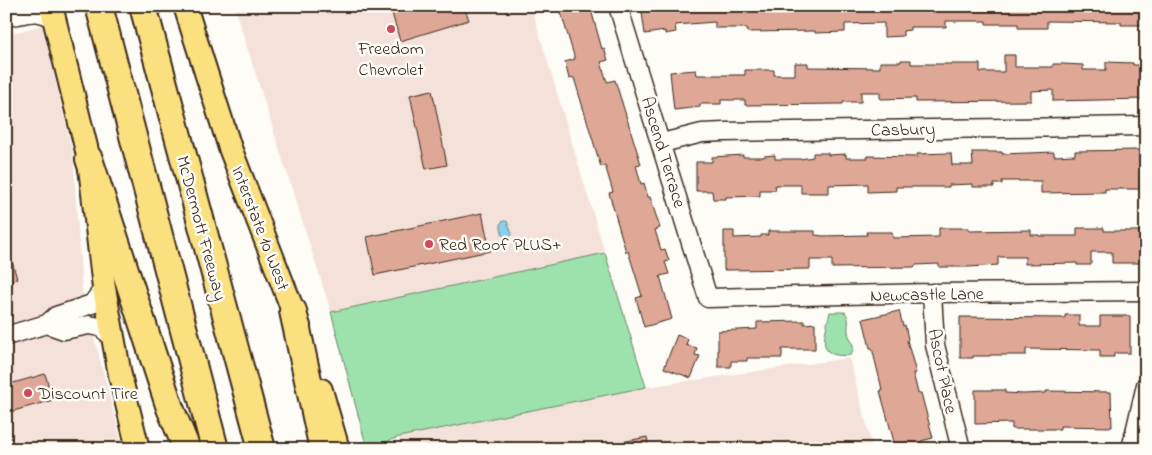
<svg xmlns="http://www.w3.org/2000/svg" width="1152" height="455" viewBox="0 0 1152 455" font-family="'Indie Flower',sans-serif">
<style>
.built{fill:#f4e2da}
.green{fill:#9de1ad;stroke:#6c8666}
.water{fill:#8bd1ec;stroke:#6b8e9a}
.building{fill:#dea796;stroke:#3b2a1e}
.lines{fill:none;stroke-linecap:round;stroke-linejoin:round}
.minor-casing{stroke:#3b2a1e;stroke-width:21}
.major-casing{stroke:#3b2a1e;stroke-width:26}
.highway-casing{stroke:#3b2a1e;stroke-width:30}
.minor{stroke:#fdfcf7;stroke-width:18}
.major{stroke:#fbe080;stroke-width:22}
.highway{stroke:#fbe080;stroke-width:26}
.poi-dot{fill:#d1495b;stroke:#fdfcf7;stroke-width:2}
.labels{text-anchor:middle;stroke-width:5;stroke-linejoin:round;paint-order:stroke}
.poi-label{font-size:18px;fill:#3b2a1e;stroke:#fdfcf7;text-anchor:start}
.street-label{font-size:18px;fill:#3b2a1e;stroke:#fdfcf7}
</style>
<rect width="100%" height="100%" fill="#fdfcf7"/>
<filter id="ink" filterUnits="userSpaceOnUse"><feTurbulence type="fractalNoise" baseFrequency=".02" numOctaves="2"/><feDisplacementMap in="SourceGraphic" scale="10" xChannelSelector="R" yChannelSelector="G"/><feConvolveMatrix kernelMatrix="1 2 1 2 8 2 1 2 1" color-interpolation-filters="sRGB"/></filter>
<g filter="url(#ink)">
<path class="built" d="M234,6H531L605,253L331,312Z
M42,25L73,154L82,290L123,449H6V35Z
M849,358L873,449H401L399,437L646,387Z"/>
<path class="green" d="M605,253L646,387L399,437L367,449L331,312Z
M830,312H845C851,322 847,322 848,332C849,340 857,345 851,355C815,359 824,338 830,312Z"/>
<path class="water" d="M503,221H507L512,234L510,237L506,238L503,236L500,224Z"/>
<path class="building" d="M390,6H464L469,20L400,41Z
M559,6H590L602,49L604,48L608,60L601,62L607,82L615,80L641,164L636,165L641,184L644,183L648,197H650L660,228L655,230L661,250L665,249L669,261L665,262L669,274L660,276L672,319L644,327L636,298L642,296L628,251L626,252L609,193L613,192L605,165L601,167L574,78L569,79L565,62L575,59Z
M641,6H1146V25H1121V22L1047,21V28H1018V24H986V21H946V27H910V30L903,31V36L884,37V23L845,24V32L815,33V31L747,32V28H715V22L675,25L676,32L665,34V31L645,34Z
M1004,55H1015V67H1053V64H1063L1083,65V70H1106V62L1133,63V65H1146V99L1053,101V90L1031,91V101L916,102V98L880,99V92H861V102H843V104L745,105V100H721V104H700V107L674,110L670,72L696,70L697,75H745V70H774V75H795V63H808V67L880,68V62H901V60H911V64H980V72H1004Z
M432,90L447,165L426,169L410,95Z
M1139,150H1146V189H1105V192L1041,193V181H1002V184H994V187H973V184L949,185V187H896V191L868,192V184L829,185V193H801V185H775L776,190H760V196L726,197V199H713L712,191H696V162H712V157L743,155V157H764V156L775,155V159H800L813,157V153H828V155L846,154V158H868V156L917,157V154L951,153L952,165H973L972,152H1002V154L1054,152V156L1075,155V151Z
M482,213L490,251L375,275L367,237Z
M939,228H969V231L1031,230V235H1039V236H1077V228H1104V231H1140V238H1142V254H1140V263H1112V252H1091V265H1077V263L1025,264V257H998V265L969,267H939V264L915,265V267L832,268V260H810V269L724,270V231H734V238L761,237V235H768V231H815V235L823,236L867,235L866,232H892L893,238L939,237Z
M9,250L17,279L6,282V251Z
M899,311L903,326L905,325L908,339L907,340L916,373H913L918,393H921L933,438L921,441L924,449H896L880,391H882L881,385L872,348H870L863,319Z
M1065,315H1079V326H1100V316H1130V353H1114V357H1100V350L1026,349V355H990V356H973V358H960V317L1065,318Z
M804,321V324L815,323V349H782V358H747V361H731V367H718V331L757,329V322Z
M677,335L688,339L686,345L697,348L695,355L700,356L691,378L664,368Z
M45,374L53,400L6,413V385Z
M975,390H1005V393L1024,394L1046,393V391L1111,392L1112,427L1060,426V429H1012V423L975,424Z
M647,437L649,449H613L612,444Z"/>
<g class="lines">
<g class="minor-casing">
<path id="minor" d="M618,6L708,298L932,293L1146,291
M6,17C29,15 32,7 55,19
M662,143L702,133L724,132L1146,126
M932,293L935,345L961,449
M47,324L64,330L89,325L100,327L113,337
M6,336L47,324L56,316L92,304L104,288
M1131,449L1146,385"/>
</g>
<g class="major-casing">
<path id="major" d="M51,6L89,159L104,288L120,375L138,449
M185,6L230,148L299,326
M321,390L338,449"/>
</g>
<g class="highway-casing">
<path id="highway" d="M99,6L215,449
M143,6L262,449
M89,159L170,408L187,449
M293,311L323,449"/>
</g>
<use href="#minor" class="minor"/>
<use href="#major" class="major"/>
<use href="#highway" class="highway"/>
</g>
</g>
<g class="poi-dot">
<circle cx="391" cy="29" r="5"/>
<circle cx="429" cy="244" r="5"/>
<circle cx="28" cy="393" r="5"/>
</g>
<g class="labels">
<g class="poi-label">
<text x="391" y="54" text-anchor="middle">Freedom<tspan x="391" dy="21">Chevrolet</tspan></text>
<text x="439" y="250">Red Roof PLUS+</text>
<text x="38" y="399">Discount Tire</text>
</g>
<g class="street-label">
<text transform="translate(903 129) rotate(-1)" y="6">Casbury</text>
<text transform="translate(664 152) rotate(73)" y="6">Ascend Terrace</text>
<text transform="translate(202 228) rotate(75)" y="6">McDermott Freeway</text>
<text transform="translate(261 228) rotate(69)" y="6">Interstate 10 West</text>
<text transform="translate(927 294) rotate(-1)" y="6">Newcastle Lane</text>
<text transform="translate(943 371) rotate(78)" y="6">Ascot Place</text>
</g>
</g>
<rect width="1152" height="455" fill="none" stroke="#fdfcf7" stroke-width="25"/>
<rect x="12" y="12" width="1127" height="430" fill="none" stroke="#3b2a1e" stroke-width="2" filter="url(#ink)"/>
</svg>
